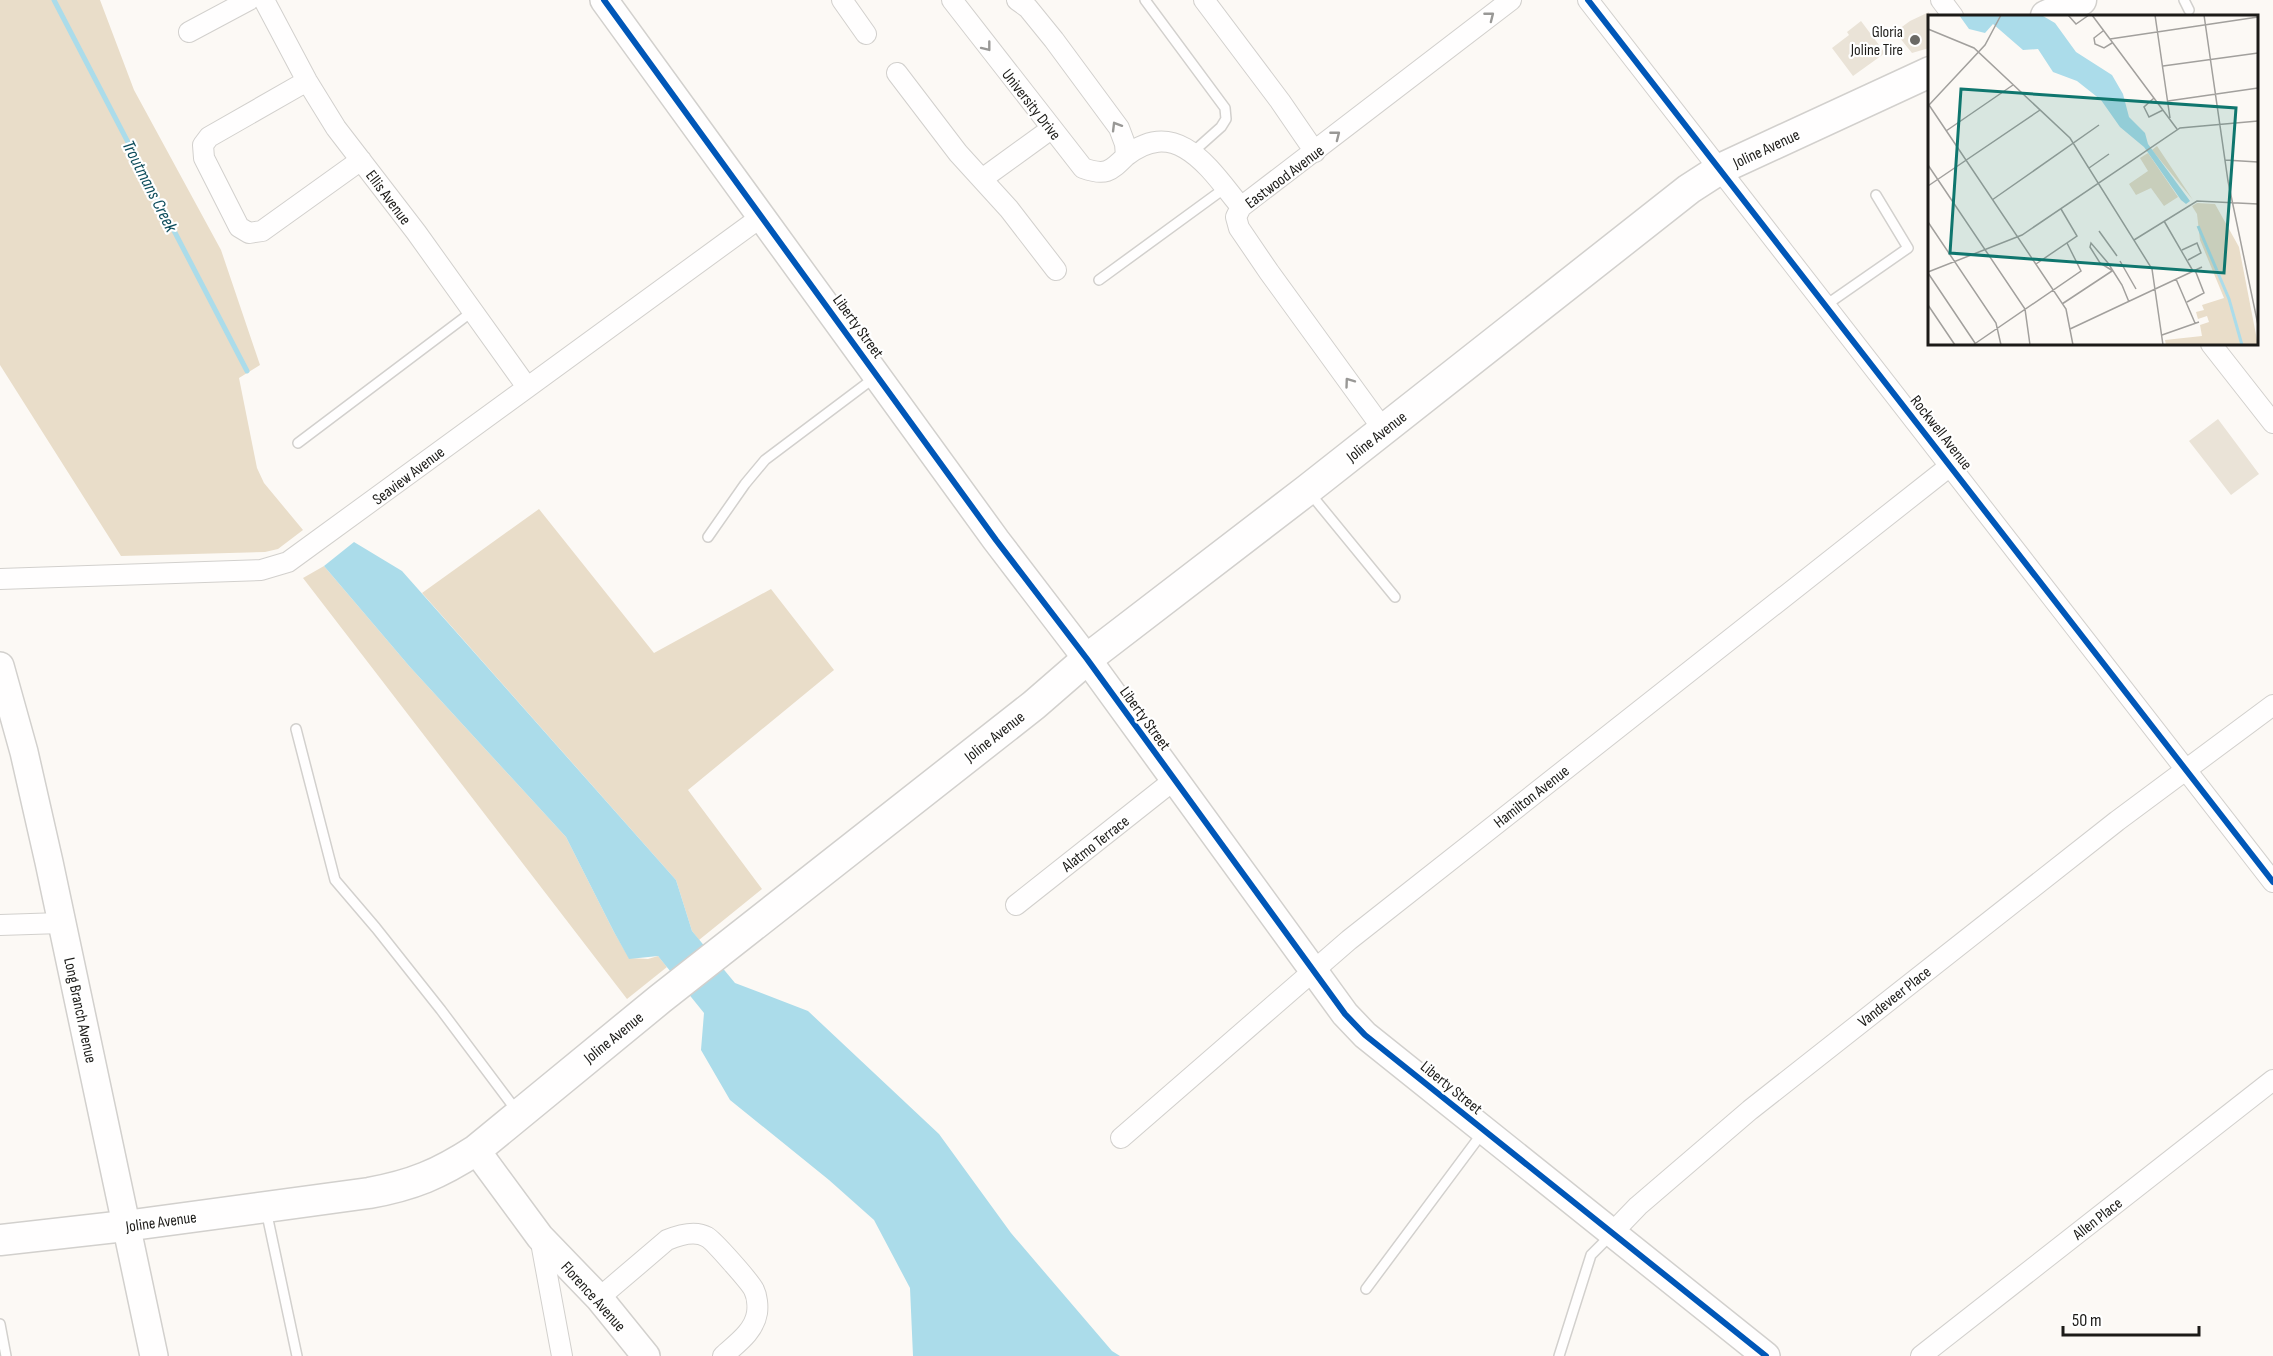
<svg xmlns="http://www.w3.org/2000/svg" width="2273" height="1356" viewBox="0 0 2273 1356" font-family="'Sofia Sans Condensed',sans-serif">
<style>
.green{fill:#e9ddc9}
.water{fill:#abdcea}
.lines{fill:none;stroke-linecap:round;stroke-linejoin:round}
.stream{stroke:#abdcea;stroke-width:5}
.building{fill:#eae3d7}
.lane-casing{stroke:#d2d0cd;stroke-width:12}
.street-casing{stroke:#d2d0cd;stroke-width:22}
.secondary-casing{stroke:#d2d0cd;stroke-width:30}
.primary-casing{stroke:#d2d0cd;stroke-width:33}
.lane{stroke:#fffefe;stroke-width:9}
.street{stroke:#fffefe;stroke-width:20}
.secondary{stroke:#fffefe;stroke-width:27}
.primary{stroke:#fffefe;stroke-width:30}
.cycleway-casing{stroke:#fff;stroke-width:10}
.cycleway{stroke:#0057b8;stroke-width:6}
.oneway{stroke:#999896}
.poi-dot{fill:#6a6965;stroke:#fff;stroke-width:2}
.labels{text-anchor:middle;stroke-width:4.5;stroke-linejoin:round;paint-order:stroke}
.poi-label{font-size:16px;fill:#1c1b18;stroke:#fff;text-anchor:end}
.street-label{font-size:16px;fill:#1c1b18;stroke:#fff}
.water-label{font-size:18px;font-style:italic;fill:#0e4d5c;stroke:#fff}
.inset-river{fill:none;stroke:#abdcea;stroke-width:3}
.inset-road{fill:none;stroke:#a2a09d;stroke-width:1.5}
.view{fill:#0f766e;fill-opacity:0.15;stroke:#0f766e;stroke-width:3}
.inset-edge{fill:none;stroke:#1c1b18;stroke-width:3}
</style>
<rect width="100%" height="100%" fill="#fcf9f5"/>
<path class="green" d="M0,0H100L134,90L221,250L260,365L239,378L257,468L264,483L303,530L278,549L265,552L121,556L0,365Z
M539,509L654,653L771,589L834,670L688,790L762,889L699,940L692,931L676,880L422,593Z
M324,566L410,667L566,837L614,932L629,958L648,959L658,956L667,967L627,999L303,578Z"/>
<path class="water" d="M354,542L402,571L676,880L692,931L735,983L808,1011L939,1134L1011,1233L1112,1351L1120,1356H913L910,1288L874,1220L829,1180L730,1100L701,1050L704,1013L658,956L629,959L614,932L566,837L410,667L324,566Z"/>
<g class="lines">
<path class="stream" d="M54,0L247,371"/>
</g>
<path class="building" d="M1929,12V48L1912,53L1895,32L1910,21Z
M1861,21L1885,53L1853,76L1832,48L1849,35L1847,32Z
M2218,419L2259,474L2231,495L2189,441Z"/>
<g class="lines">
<g class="lane-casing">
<path id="lane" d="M1145,0L1225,108L1226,119L1221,127L1193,152
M2184,0L2189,10
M1099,280L1225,188
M1826,305L1908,248L1876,195
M298,443L473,311
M1309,492L1395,597
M708,537L745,484L765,460L874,378
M296,729L335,880L376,928L441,1010L516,1110
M266,1210L297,1356
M1366,1289L1483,1132
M0,1324L6,1356
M1559,1356L1591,1255L1610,1236"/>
</g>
<g class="street-casing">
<path id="street" d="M264,0L307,81L336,128L416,232L527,387
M842,0L866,34
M952,0L1083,168C1105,176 1110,172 1126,156L1125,144L1119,128L1054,40L1028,8L1017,0
M1204,0L1280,101L1315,152
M1588,0L2273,882
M1941,0L1953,16
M189,32L249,0
M897,73L958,153L1009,209L1056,270
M307,81L209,137L203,145L204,158L239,227L249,233L262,231L361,160
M1126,156C1178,115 1211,171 1241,207
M982,179L1051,129
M2211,344L2273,423
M1383,429L1269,272L1239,228L1236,217L1241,207L1511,0
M0,579L261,570L288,562L761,217
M1016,905L1174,780
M0,925L61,923
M1121,1138L1349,940L1950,466
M1612,1233L1638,1206L1750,1110L2117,821L2273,705
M540,1237L562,1356
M599,1298L667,1240C679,1235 695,1230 707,1237C713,1240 751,1283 754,1290C757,1296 758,1306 757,1313C754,1332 736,1344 723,1356
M1921,1356L2273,1080"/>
</g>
<g class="secondary-casing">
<path id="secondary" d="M604,0L996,540L1087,659L1345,1014L1365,1035L1766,1356
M0,666L24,752L49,862L154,1356
M476,1150L540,1237L599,1298L646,1356"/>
</g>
<g class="primary-casing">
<path id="primary" d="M2046,16L2081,0
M0,1240L125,1226L369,1193C413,1185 439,1174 476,1150L660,999L1034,705L1087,659L1307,490L1689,189L1720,169L1930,72"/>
</g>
<use href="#lane" class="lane"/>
<use href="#street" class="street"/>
<use href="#secondary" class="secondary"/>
<use href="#primary" class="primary"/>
<g class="cycleway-casing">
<path id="cycleway" d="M604,0L996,540L1087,659L1345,1014L1365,1035L1766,1356
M1588,0L2273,882"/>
</g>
<use href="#cycleway" class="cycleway"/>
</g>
<defs><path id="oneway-chevron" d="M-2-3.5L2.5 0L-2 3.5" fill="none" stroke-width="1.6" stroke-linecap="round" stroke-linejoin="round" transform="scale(1.5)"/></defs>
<g class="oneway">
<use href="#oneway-chevron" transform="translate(1490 16) rotate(-38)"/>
<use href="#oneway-chevron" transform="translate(987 47) rotate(52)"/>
<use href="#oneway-chevron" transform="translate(1116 126) rotate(-121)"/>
<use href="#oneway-chevron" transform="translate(1336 135) rotate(-38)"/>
<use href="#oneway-chevron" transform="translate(1349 382) rotate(-126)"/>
</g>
<circle class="poi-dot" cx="1915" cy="40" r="6"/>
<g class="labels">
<g class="poi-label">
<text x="1903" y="37">Gloria<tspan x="1903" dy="18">Joline Tire</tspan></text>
</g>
<g class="street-label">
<text transform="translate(1032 104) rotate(52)" y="6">University Drive</text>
<text transform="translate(1766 148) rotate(-25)" y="6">Joline Avenue</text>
<text transform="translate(1284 176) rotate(-37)" y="6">Eastwood Avenue</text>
<text transform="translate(389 197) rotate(53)" y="6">Ellis Avenue</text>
<text transform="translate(859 326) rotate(54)" y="6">Liberty Street</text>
<text transform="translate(1942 432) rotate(52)" y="6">Rockwell Avenue</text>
<text transform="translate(1376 436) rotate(-38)" y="6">Joline Avenue</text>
<text transform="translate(408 475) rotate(-37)" y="6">Seaview Avenue</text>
<text transform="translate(1146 718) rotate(54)" y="6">Liberty Street</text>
<text transform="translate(994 736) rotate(-38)" y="6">Joline Avenue</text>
<text transform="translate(1531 796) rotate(-38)" y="6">Hamilton Avenue</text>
<text transform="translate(1095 843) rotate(-38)" y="6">Alatmo Terrace</text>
<text transform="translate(1894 996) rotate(-38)" y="6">Vandeveer Place</text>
<text transform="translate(81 1010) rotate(78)" y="6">Long Branch Avenue</text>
<text transform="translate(613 1037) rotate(-39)" y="6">Joline Avenue</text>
<text transform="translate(1452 1087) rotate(39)" y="6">Liberty Street</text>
<text transform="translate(2097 1218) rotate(-38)" y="6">Allen Place</text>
<text transform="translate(161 1221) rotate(-8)" y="6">Joline Avenue</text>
<text transform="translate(594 1296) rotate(48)" y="6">Florence Avenue</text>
</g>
<g class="water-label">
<text transform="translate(150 186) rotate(63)" y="6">Troutmans Creek</text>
</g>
</g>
<g transform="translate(1928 15)">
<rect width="330" height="330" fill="#fcf9f5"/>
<path d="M229,131L265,185L224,135ZM220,138L250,182L236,191L223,173L208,180L201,169L220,156L212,143ZM269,188L287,189L311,232L330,330H238L237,325L274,321L272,310L281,307L279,301L270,304L268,297L276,295L274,290L296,283L272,225L269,199L264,191Z" fill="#e9ddc9"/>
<path d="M31,0L115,1L127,8L148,37L184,60L195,79L201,102L217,118L220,129L262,186L258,189L253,185L216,132L192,112L173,85L149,66L125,57L110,34L95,35L65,9L57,18L41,14Z" fill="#abdcea"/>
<path class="inset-river" d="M270,211L301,284L314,330"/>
<path class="inset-road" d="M140,0L148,9L161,0M164,0L249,114M227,0L242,103M276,0L300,166L330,310M0,14L46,33L142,123L224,254L235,330M175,16L166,23L167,29L176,33L184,28M182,24L330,2M235,51L330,38M226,83L216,92L221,102L235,95M240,86L330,73M1,90L138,294L145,330M1,90L57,30L73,0M18,116L85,70M297,145L330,147M0,150L97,294L102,330M161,153L181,139M0,171L112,95M64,185L171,110M236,206L265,256M0,207L68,308L73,330M171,216L189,241M206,225L269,186L330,189M254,235L269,228L273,238L260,245M192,246L208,274M108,249L149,221L133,194M185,256L172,248L162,232L163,228L180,248L194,270L201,287M0,257L94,220L252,113L330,106M0,258L47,328M248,264L267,308M259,287L276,278L267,255M134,289L184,256M0,290L27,330M142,314L274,252M234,320L271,307M45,330L153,256L139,228"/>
<path class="view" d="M33,74L308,93L296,258L22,238Z"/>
<rect width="330" height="330" class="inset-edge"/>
</g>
<path d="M2063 1326v9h136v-9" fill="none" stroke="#1c1b18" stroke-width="3"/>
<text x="2072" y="1326" font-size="18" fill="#1c1b18" stroke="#ffffff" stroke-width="4.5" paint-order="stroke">50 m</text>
</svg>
